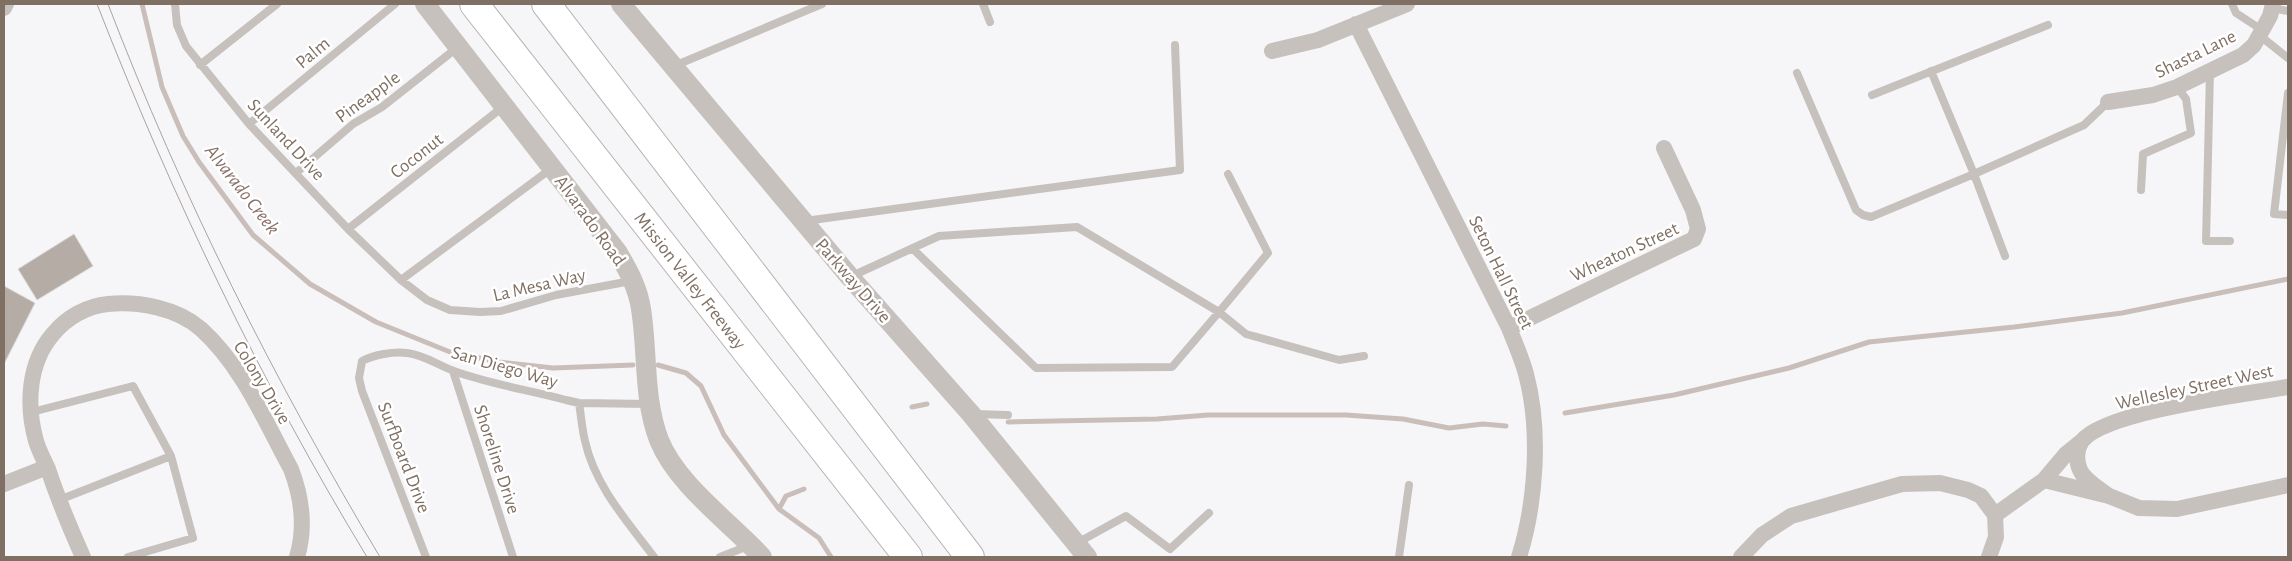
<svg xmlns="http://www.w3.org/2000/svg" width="2292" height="561" viewBox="0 0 2292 561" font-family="'Alegreya Sans',sans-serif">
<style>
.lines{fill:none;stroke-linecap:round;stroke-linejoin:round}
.stream{stroke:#cabeba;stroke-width:5}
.building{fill:#b5aca6;stroke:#d8d8da}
.motorway-casing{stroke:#b9b4b1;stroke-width:30}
.service{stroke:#c6c1bd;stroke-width:8}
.minor{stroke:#c6c1bd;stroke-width:16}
.tertiary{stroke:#c6c1bd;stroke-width:20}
.motorway{stroke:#fff;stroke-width:28}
.tram{stroke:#aba39d;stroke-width:1}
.labels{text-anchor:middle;stroke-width:5;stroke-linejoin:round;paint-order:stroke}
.street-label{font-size:19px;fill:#807064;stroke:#fff}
.water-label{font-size:20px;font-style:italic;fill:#897169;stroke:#fff}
</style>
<rect width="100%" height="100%" fill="#f6f6f8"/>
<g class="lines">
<path class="stream" d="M142,4L162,87L183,136L199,162L253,235L310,284L376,322L450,352L499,362L553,368L633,365
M658,365L686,373L701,386L724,435L779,509L819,538L831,557
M912,407L927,404
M1565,413L1674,395L1789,368L1869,342L2014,327L2122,313L2288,279
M1008,422L1157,419L1208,415H1346L1403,419L1449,428L1483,424L1506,426
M779,509L786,496L804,489"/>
</g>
<path class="building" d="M74,234L93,266L37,300L18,269Z
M4,286L35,303L4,364Z"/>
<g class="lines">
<g class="motorway-casing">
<path id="motorway" d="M474,4L908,557
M546,4L970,557"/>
</g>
<path class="service" d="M175,4L177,25L186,46L249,124L348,229L401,280L427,300L450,310L480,312L501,311L556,295L631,281
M983,4L990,22
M2232,4L2236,13L2262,30
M2272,8L2288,11
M2259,35L2288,58
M200,65L277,4
M674,66L822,4
M2210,71L2206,241H2230
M1797,73L1856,210L1863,215L1871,217L1974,174L1931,71
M2288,93L2274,214L2288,215
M1872,95L2048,25
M249,124L395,4
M296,173L353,124L382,107L458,47
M2141,190L2143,154L2191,133L2186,99L2177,87
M805,221L1180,170L1175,45
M348,229L504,106
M913,249L1036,368L1172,367L1219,312L1246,334L1339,360L1364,356
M2005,256L1974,174L2084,125L2108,102
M852,276L939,236L1077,227L1219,312L1268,253L1228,174
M401,280L552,168
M453,371L513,557
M579,403C581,415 582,429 585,441C595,486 627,521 654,557
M32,412L133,386L171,456L193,538L128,557
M975,414L1008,415
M59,500L171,456
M1077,543L1126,516L1170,549L1209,513
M426,557L362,391L359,378L362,361C374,355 393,351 407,353C425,355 437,365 454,371C489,384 529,390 566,400L579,403L649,404
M720,557L748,546
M1399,557L1409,485"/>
<path class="minor" d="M4,8L6,4
M1356,24L1509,328C1515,343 1522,359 1526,374C1541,430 1536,503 1519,557
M1272,51L1318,40L1407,4
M2108,102L2153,95L2177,87L2243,55L2254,45L2270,16L2273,4
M1509,328L1694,239L1698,229L1693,210L1664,148
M2044,480L2109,496L2139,508L2177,509L2288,485
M4,484L47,467
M2109,496C2100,489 2085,481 2080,470C2076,461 2076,449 2082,441C2105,411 2247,394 2288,387
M83,557C70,528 58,499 48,469C44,460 39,451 36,441C26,405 28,363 53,334C67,317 87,306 108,304C139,301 177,308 201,329C242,366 265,421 291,469C302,498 306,527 297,557
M1741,557L1762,535L1791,516L1902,484L1940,483L1968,490L1981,496L1995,515
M1989,557L1996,537L1995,515L2044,480L2066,454L2082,441"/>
<path class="tertiary" d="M425,4L618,253C628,270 638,288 641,309C648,353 643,398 659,440C677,485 730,522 762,557
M621,4L850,277L971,414L1087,557"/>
<use href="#motorway" class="motorway"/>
<path class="tram" d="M97,4C172,196 260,381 367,557
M108,4C182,197 274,380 380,557"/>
</g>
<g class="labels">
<g class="street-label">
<text transform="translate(312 52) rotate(-40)" y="7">Palm</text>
<text transform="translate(2195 53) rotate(-26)" y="7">Shasta Lane</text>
<text transform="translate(367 96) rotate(-36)" y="7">Pineapple</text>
<text transform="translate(287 139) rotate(47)" y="7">Sunland Drive</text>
<text transform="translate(416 155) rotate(-38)" y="7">Coconut</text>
<text transform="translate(591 220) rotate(54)" y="7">Alvarado Road</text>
<text transform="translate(1624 251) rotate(-25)" y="7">Wheaton Street</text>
<text transform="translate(1502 272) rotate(64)" y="7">Seton Hall Street</text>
<text transform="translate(691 280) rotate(52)" y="7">Mission Valley Freeway</text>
<text transform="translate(854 280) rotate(49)" y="7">Parkway Drive</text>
<text transform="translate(539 284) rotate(-13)" y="7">La Mesa Way</text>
<text transform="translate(505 366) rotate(16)" y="7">San Diego Way</text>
<text transform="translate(263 382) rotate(59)" y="7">Colony Drive</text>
<text transform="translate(2194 386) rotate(-12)" y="7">Wellesley Street West</text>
<text transform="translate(405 457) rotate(69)" y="7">Surfboard Drive</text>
<text transform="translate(498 459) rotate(72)" y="7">Shoreline Drive</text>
</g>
<g class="water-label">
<text transform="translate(243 189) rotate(52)" y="7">Alvarado Creek</text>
</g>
</g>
<rect width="2292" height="561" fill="none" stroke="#807064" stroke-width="10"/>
</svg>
